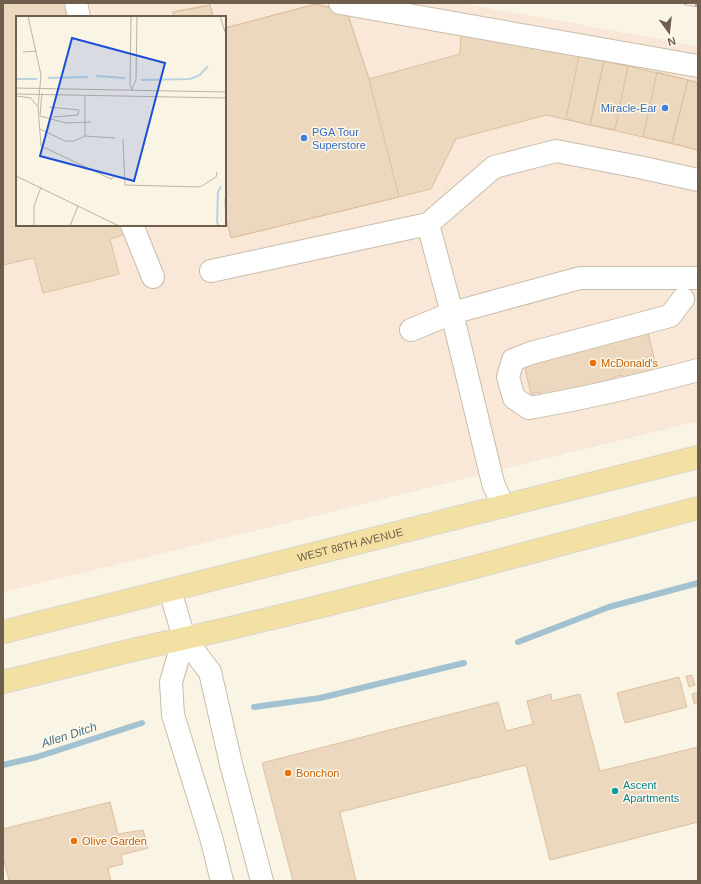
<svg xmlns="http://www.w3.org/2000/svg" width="701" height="884" viewBox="0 0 701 884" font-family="Helvetica,sans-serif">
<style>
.commercial{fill:#f9e7d8;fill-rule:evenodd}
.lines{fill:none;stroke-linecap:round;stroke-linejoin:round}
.stream{stroke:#a2c2d1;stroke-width:6}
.building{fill:#ecd8be;stroke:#ddc1a0}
.minor-casing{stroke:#c9bdab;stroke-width:24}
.major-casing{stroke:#dad5d0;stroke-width:24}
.minor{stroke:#fff;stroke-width:22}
.major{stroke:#f2e1a2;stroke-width:22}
.rail-casing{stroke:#b8a4c1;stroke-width:4.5}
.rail{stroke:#fdf8e9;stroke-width:3;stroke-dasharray:9;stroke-linecap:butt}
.shop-dot{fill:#3f7fe0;stroke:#fdf8e9;stroke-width:1.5}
.food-dot{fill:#e8710a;stroke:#fdf8e9;stroke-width:1.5}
.culture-dot{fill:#0f9aa8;stroke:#fdf8e9;stroke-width:1.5}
.labels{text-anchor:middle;stroke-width:3;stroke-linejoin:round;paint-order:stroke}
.shop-label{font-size:11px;fill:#366cbe;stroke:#fdf8e9;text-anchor:end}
.food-label{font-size:11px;fill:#c56008;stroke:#fdf8e9;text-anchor:start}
.street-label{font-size:11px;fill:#6f5e4c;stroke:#fdf8e9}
.culture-label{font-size:11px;fill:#0d838f;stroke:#fdf8e9;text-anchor:start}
.water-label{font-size:12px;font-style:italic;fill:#4c7387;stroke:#fdf8e9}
.inset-river{fill:none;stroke:#bad5e1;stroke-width:2}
.inset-road{fill:none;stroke:#beb4a2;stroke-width:1}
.view{fill:#1d4ed8;fill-opacity:0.15;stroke:#1d4ed8;stroke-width:2}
.inset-edge{fill:none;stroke:#6f5e4c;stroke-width:2}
</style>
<rect width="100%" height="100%" fill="#f9f4e4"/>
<path class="commercial" d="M3,3H461L698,46V421L254,531L3,592ZM17,17H225V225H17Z"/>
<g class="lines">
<path class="stream" d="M518,642L609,607L698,583
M254,707L320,698L464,663
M3,765L37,757L142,723"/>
</g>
<path class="building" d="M3,3H65L68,17H17V225H121L123,235L110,239L119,274L43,293L34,258L3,265Z
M316,4L347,12L369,79L460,54L461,32L628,66L696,82L698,87V150L643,137L546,115L456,139L431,189L231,238L225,214V28Z
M316,4L347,12L369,79L399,197L231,238L225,214V28Z
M210,5L213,17H174L173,12Z
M210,5L213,17H174L173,12Z
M579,56L604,61L590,125L566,119Z
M604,61L628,66L615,130L590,125Z
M657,72L688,80L672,143L643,137Z
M688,80L696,82L698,87V150L672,143Z
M647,328L655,362L658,363L660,373L623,382L622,375L614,377L616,382L540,398L539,392L531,394L524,364Z
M692,675L695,685L689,687L686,676Z
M679,677L687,707L625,723L617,693Z
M698,692V703L694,704L692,694Z
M551,694L552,701L580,694L600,771L698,747V822L550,860L526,765L340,812L356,881H293L262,763L498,702L506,731L533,724L527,701Z
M110,802L118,834L143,830L148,848L121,855L123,864L108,868L111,881H9L3,857V829Z"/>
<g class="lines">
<g class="minor-casing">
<path id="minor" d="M76,3L79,17
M340,3L698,66
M428,224L452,313L493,483L503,506
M132,225L153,277
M211,271L428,224L494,167L556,151L639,167L698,180
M683,299L670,316L531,353L513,360L508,377L514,398L529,408C586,398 642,385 698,370
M411,330L452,313L580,278H698
M170,590L184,638L210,672L231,764L262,881
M184,638L171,682L173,715L211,837L222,881"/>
</g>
<g class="major-casing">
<g id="major">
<path id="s1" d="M3,632L698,457"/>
<path d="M3,682L137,649L231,628L322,606L471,568L698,508"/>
</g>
</g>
<use href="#minor" class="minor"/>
<use href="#major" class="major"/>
<g class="rail-casing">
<path id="rail" d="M686,3L698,5"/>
</g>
<use href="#rail" class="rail"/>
</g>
<g class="shop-dot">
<circle cx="665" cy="108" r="4"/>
<circle cx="304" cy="138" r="4"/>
</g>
<g class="food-dot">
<circle cx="593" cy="363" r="4"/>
<circle cx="288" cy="773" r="4"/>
<circle cx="74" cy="841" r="4"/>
</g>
<circle class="culture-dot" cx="615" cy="791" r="4"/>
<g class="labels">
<g class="shop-label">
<text x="657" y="112">Miracle-Ear</text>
<text x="312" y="136" text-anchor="start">PGA Tour<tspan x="312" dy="13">Superstore</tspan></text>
</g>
<g class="food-label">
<text x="601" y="367">McDonald's</text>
<text x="296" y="777">Bonchon</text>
<text x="82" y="845">Olive Garden</text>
</g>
<g class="street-label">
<text dy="4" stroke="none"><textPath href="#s1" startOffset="358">WEST 88TH AVENUE</textPath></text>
</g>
<g class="culture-label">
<text x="623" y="789">Ascent<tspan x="623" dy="13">Apartments</tspan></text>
</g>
<g class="water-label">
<text transform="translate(69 735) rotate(-18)" y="4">Allen Ditch</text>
</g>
</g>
<g transform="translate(16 16)">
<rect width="210" height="210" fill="#f9f4e4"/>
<path class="inset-river" d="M80,60L109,62M32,62L72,61M0,63H21M125,64L174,63L184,59L192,50M203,210L201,206L202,176L205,170"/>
<path class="inset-road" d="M12,0L25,59L22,91L25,130L95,163L99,160M115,0L114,68L116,75M204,0L210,19M7,36L20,35M0,72L210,76M116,73L120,64L121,0M0,78L210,82M0,80L15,82L21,90M33,91L63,94L62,99L37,101M24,99L26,77M24,100L50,107L75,106M24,113L49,125H58L69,120L99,122M69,120V80M107,123L109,169L184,171L200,161L201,156M0,160L103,210M209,183L210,210M18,210V190L25,171M54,210L62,190"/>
<path class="view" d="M56,22L149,47L118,165L24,140Z"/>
<rect width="210" height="210" class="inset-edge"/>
</g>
<rect width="701" height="884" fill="none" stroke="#6f5e4c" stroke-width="8"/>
<g transform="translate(669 32) rotate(165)" stroke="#fdf8e9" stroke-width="3" paint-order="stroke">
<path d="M0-3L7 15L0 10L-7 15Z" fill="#6f5e4c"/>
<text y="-6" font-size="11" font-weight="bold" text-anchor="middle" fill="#6f5e4c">N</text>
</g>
</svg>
